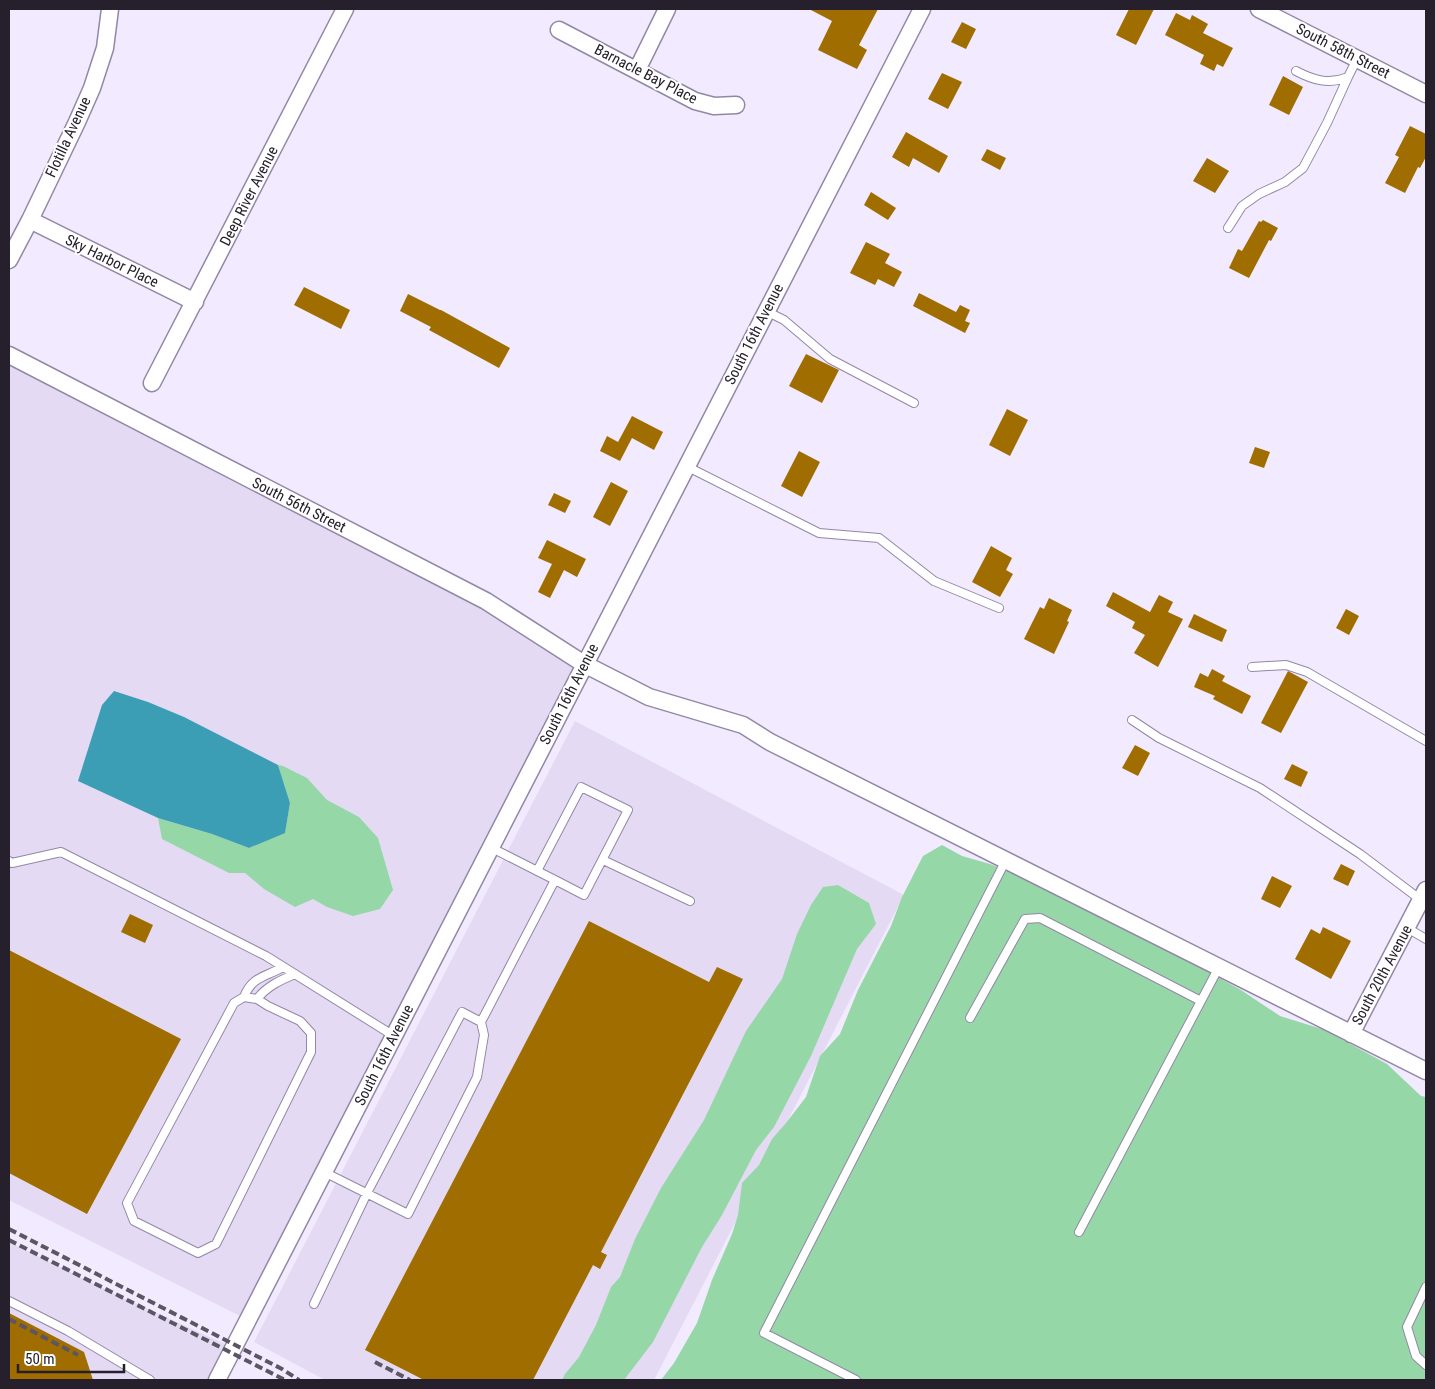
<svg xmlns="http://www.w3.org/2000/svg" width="1435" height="1389" viewBox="0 0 1435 1389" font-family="'Roboto Condensed',sans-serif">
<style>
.built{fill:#e4daf3}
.green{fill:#96d7a8}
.water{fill:#3c9eb5}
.building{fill:#9f6d00}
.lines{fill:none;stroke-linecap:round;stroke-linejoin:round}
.service-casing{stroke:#9387a6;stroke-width:10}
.minor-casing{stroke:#9387a6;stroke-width:19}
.service{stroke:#fff;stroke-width:8}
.minor{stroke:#fff;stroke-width:16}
.rail{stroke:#5c5664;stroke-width:4;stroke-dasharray:8 4;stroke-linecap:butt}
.labels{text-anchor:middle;stroke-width:4;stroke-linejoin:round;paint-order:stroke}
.street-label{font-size:15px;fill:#25202c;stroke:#fff}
</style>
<rect width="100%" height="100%" fill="#f2eafe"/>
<path class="built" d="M9,365L479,605L577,668L467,875L402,1009L242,1317L9,1200Z
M575,721L904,895L654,1380H325L254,1342Z
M9,1242L115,1294L225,1344L207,1380H9Z"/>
<path class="green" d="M278,765L283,766L307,778L327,800L359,817L378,838L393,890L380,909L353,916L327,907L313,899L295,907L264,889L245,873H229L162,839L158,818L212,834L249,848L285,832L290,803Z
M942,845L962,856L990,864L1027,879L1140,934L1241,990L1280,1016L1325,1030L1387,1064L1421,1096L1426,1097V1380H661L674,1363L697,1323L712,1280L732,1234L738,1215L742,1183L759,1165L772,1139L786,1123L806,1097L820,1056L840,1034L858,990L891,926L902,897L923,856Z
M838,885L869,903L876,924L857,949L811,1056L774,1127L756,1150L722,1215L702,1247L653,1342L624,1380H562L565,1374L579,1357L596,1325L611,1287L620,1277L635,1239L661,1188L704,1120L746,1031L782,979L797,934L811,905L823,887Z"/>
<path class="water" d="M114,691L148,702L184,717L278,765L290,803L285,833L249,848L212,834L158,818L78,781L102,705Z"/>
<path class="building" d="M809,9H878L859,45L867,50L857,69L818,50L832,21Z
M1129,9H1154L1136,45L1116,35Z
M1176,13L1190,20L1192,15L1208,24L1203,33L1233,48L1223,67L1217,64L1214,71L1200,64L1204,55L1165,35Z
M962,22L976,29L966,49L951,42Z
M942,73L962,82L948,109L928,99Z
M1283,76L1303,87L1289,115L1269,105Z
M1410,126L1426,134V157L1420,168L1418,167L1405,193L1385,183L1399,157L1395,155Z
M906,132L948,156L939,173L913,158L909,167L892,157Z
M987,149L1006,158L1000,170L981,160Z
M1207,158L1229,171L1215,193L1193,181Z
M871,192L896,208L888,220L864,205Z
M1263,220L1278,228L1271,241L1269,240L1249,278L1229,268L1238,249L1242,251L1259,221L1261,222Z
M866,242L890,254L885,263L902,272L894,287L878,279L875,285L850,273Z
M304,287L350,310L341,329L294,305Z
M919,293L956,312L960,305L970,310L965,321L970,323L965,333L913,306Z
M408,294L440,310H441L510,348L499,368L429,330L431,327L400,311Z
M806,354L839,370L822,403L789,386Z
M1007,409L1028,420L1010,456L989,445Z
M632,416L663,432L654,450L632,438L620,461L600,451L607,436L618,442Z
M1255,447L1270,452L1264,468L1249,463Z
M799,451L820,462L802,497L781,486Z
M611,482L628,491L610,526L593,517Z
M554,493L571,501L565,513L548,505Z
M547,540L586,559L577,577L564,570L550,598L538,592L552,564L538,558Z
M991,546L1012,558L1006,570L1013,574L1000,597L972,582Z
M1113,592L1150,612L1159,595L1173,602L1168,612L1183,619L1158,667L1134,653L1145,635L1132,628L1135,622L1106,606Z
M1049,598L1072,610L1067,621L1069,622L1054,654L1024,639L1040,607L1044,609Z
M1346,609L1359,616L1349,635L1336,628Z
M1194,614L1227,630L1222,642L1188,627Z
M1212,669L1225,676L1222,681L1251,696L1242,714L1213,699L1215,696L1194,687L1200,673L1208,677Z
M1288,671L1308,682L1281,733L1261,723Z
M1135,745L1150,753L1138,776L1122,768Z
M1292,764L1308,772L1301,787L1284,779Z
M1341,864L1355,871L1348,886L1333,879Z
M1272,876L1292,886L1280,908L1261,899Z
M130,914L153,925L145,943L121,932Z
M589,921L709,982L717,967L743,979L601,1252L607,1255L600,1269L593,1265L533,1380H424L365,1350Z
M1323,927L1351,941L1331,979L1295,959L1311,929L1320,934Z
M9,950L181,1039L87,1214L9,1173Z
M9,1313L84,1352L93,1380H9Z"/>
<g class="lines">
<g class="service-casing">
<path id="service" d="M1296,71C1313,80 1329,85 1348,77L1357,59
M1228,228L1242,206L1259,194L1285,182L1303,168L1327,123L1348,77
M766,311L784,320L830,359L914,403
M686,466L819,533L879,538L934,581L999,608
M1252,667L1286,665L1307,672L1426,741
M1132,720L1159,738L1260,788L1360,854L1421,900
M603,860L690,901
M9,861L12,863L61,852L266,956L394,1036
M537,871L581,787L628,810L584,895L555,880
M1407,928L1426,939
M283,967C266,977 252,976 244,997L257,999C267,986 281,980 295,974
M244,997L234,1003L127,1203L134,1221L198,1253L216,1244L311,1052V1033L300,1021L268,1006L257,999
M970,1018L1025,919L1040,918L1201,1001
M324,1172L408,1214L477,1077L484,1035L481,1022L555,880L490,847
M1079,1232L1219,967
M1426,1287L1407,1327L1416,1356L1426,1365
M9,1301L68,1331L150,1380
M314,1304L367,1193L462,1012L481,1022
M856,1380L764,1333L1006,860"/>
</g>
<g class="minor-casing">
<path id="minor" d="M1259,9L1426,94
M559,30L695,101L714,106L736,105
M637,70L667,9
M30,220L195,302
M9,260L30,220L77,122L92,88L105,48L110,9
M9,355L486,601L584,664L649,697L743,725L770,742L1426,1071
M152,383L345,9
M1351,1034L1426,890
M217,1380L922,9"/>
</g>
<use href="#service" class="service"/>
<use href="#minor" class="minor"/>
<path class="rail" d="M9,1229L282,1369L299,1380
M9,1240L285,1380
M9,1319L78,1355
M375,1362L410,1380"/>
</g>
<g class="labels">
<g class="street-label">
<text transform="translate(1343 51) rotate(27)" y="5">South 58th Street</text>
<text transform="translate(646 74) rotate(27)" y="5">Barnacle Bay Place</text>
<text transform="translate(68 137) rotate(-65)" y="5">Flotilla Avenue</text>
<text transform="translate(249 196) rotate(-63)" y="5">Deep River Avenue</text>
<text transform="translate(112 261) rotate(26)" y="5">Sky Harbor Place</text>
<text transform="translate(754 334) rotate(-63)" y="5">South 16th Avenue</text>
<text transform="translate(299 505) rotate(27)" y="5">South 56th Street</text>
<text transform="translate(569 694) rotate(-63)" y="5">South 16th Avenue</text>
<text transform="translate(1382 975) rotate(-62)" y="5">South 20th Avenue</text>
<text transform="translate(384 1055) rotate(-63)" y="5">South 16th Avenue</text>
</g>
</g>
<rect width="1435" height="1389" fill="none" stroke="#25202c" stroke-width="20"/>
<path d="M18 1364v8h106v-8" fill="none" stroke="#25202c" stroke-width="2.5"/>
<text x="25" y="1364" font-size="15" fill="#25202c" stroke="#ffffff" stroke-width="4" paint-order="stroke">50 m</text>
</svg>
